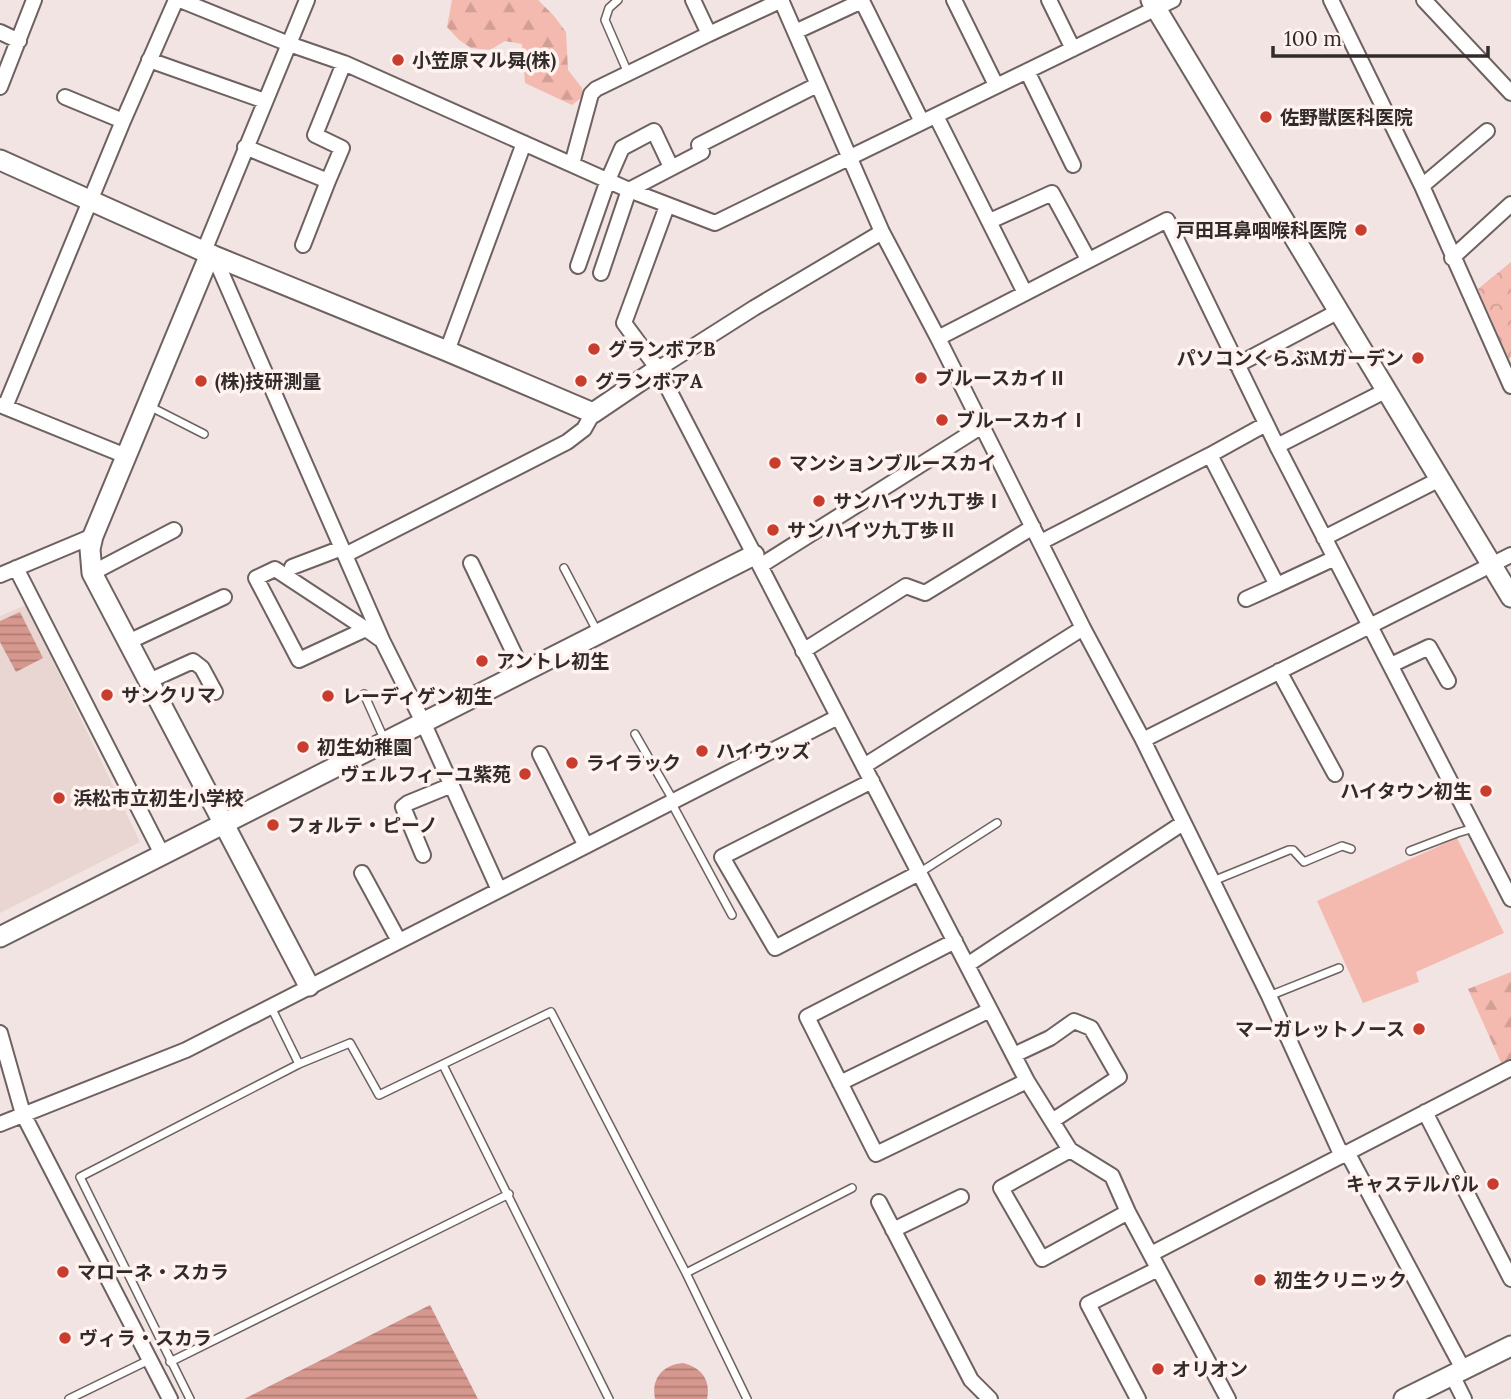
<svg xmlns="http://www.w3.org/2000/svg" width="1511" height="1399" viewBox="0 0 1511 1399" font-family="Lora,'Noto Sans JP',serif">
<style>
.built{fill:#e9d5d1}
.grass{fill:#f4b9af}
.forest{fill:url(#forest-firs)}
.park{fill:url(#park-crowns)}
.water{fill:url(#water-rules)}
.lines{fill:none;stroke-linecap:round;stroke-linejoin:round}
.lane-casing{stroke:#6d6260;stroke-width:10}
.street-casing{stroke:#6d6260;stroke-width:18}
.secondary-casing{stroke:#6d6260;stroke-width:23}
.lane{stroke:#fff;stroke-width:7}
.street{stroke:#fff;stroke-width:14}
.secondary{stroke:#fff;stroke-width:19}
.poi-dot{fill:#c93d2e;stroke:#fff2ef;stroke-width:2.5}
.labels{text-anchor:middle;stroke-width:7;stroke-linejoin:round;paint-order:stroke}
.poi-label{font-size:19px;font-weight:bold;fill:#312c2b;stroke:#fff2ef;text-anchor:start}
</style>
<defs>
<pattern id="forest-firs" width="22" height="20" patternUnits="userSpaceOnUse" patternTransform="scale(1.75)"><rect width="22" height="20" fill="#f4b9af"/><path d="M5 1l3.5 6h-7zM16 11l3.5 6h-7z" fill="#d29f97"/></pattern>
<pattern id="park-crowns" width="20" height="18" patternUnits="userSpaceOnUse" patternTransform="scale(1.75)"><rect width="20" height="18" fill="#f4b9af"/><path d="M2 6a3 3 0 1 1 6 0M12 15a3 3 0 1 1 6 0" fill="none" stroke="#d29f97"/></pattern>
<pattern id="water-rules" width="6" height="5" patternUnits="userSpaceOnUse" patternTransform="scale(1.75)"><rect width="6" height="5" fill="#d6988e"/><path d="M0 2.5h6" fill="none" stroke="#ae7c74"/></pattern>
</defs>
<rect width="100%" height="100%" fill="#f1e4e2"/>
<path class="built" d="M26,605L140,842L0,913V616Z"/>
<path class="grass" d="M1457,838L1504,933L1416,972L1419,982L1363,1003L1317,901Z"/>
<path class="forest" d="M452,0H538L554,16L566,32L568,70L582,88V97L572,105L525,83L522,44L505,41L490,50L471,48L459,40L447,27Z
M1511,972V1063L1503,1067L1468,989Z"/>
<path class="park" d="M1511,262V357L1509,359L1478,289Z"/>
<path class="water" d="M20,612L43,658L16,672L0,642V621Z
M430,1305L478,1399H244Z
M683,1363C702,1368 711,1380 707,1399H655C651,1378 663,1365 683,1363Z"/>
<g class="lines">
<g class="lane-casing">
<path id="lane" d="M618,0L609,8L605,20L628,73
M149,406L204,434
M564,568L598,633
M364,694L385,741
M635,734L673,800
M671,802L732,915
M1410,851L1457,833L1474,828
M919,873L997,823
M1213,881L1289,850H1293L1304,862L1342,846L1351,849
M1269,996L1339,968
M271,1007L299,1064
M443,1065L609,1399
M686,1273L852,1188
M170,1362L509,1194
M69,1399L149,1360
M190,1399L80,1177L299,1064L350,1043L379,1095L551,1012L686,1273L747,1399"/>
</g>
<g class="street-casing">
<path id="street" d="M180,0L289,44L344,63L629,190L715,223L1173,0
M693,0L709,34L782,0
M781,0L882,232L938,338L1083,628L1142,738L1269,996L1341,1154
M954,0L996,85
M1049,0L1073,49
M1331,0L1422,186L1511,386
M1424,0L1511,93
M0,32L19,41
M795,32L862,1L922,122
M149,60L265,101
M1027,71L1073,165
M0,87L34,0
M65,97L123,121
M936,116L1025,293
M245,147L328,181L342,148L315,135L344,63
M572,164L591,94L596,89L709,34
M1422,186L1487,131
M667,206L624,323L658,369L1027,1081L1070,1150L1112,1176L1128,1212L1228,1399
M990,221L1052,193L1088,259
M303,245L328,181
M204,251L307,0
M214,256L383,642L423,722L499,890
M1452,258L1511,204
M578,266L608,180L622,148L654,131L671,167
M601,273L629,190L702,152L699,145L817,85
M938,338L1167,220L1277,446L1511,899
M447,351L524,143
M1237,365L1339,311
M658,369L754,308L882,232
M0,405L126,456
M5,407L123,121L176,0
M1266,424L1210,455L1277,585L1335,558
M1277,446L1387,390
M1324,538L1440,479
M1041,542L1210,455
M345,555L567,442L584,429L593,413
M471,563L523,672
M760,566L982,426
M292,567L342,548
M16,568L162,854
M92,573L174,530
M0,575L93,536
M1246,599L1277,585
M366,629L299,660L256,578L275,569L366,629L380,639
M128,642L224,597
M803,651L906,586L925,593L1033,527
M1391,665L1429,647L1448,681
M1279,671L1335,774
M149,681L193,661L202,668L215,692
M1143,740L1511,555
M540,754L586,846
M864,766L1083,628
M872,781L722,857L775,948L919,873
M423,855L403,807L408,803L452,785
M362,873L399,941
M955,941L807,1017L876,1154L1027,1081
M967,965L1183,823
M0,1033L23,1114L170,1399
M1014,1055L1050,1038L1074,1021L1091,1028L1119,1077L1052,1121
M840,1083L990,1010
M1425,1112L1511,1279
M0,1124L186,1050L838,717
M1070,1150L1001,1188L1042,1259L1128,1212
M1347,1152L1463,1369
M879,1202L971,1380L990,1399
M893,1230L961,1197
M1151,1254L1511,1068
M1452,1375L1464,1399
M1138,1399L1088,1304L1158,1269"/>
</g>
<g class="secondary-casing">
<path id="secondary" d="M1151,0L1511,597
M0,160L214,256L447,351L593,413L658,369
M210,254L93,536L90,549L92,573L309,986
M0,937L754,555
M1404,1399L1511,1346"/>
</g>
<use href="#lane" class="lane"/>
<use href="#street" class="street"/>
<use href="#secondary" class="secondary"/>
</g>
<g class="poi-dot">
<circle cx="398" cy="60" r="7"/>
<circle cx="1266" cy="117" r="7"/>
<circle cx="1361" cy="230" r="7"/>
<circle cx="594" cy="349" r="7"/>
<circle cx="1418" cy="358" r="7"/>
<circle cx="921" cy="378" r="7"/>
<circle cx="201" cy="381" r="7"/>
<circle cx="581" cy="381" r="7"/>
<circle cx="942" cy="420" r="7"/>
<circle cx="775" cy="463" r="7"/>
<circle cx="819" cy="501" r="7"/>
<circle cx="773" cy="530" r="7"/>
<circle cx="482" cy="661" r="7"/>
<circle cx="107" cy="695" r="7"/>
<circle cx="328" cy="696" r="7"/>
<circle cx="303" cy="747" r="7"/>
<circle cx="702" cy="751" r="7"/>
<circle cx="572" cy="763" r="7"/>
<circle cx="525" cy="774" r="7"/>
<circle cx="1486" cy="791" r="7"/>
<circle cx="59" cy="798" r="7"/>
<circle cx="273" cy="825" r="7"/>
<circle cx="1419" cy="1029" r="7"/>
<circle cx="1493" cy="1184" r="7"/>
<circle cx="63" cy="1272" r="7"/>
<circle cx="1260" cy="1280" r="7"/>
<circle cx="65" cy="1338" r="7"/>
<circle cx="1158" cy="1369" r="7"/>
</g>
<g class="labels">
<g class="poi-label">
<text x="412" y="67">小笠原マル曻(株)</text>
<text x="1280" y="124">佐野獣医科医院</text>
<text x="1347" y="237" text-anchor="end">戸田耳鼻咽喉科医院</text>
<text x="608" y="356">グランボアB</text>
<text x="1404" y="365" text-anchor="end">パソコンくらぶMガーデン</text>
<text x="935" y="385">ブルースカイⅡ</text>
<text x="215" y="388">(株)技研測量</text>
<text x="595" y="388">グランボアA</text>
<text x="956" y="427">ブルースカイⅠ</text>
<text x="789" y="470">マンションブルースカイ</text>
<text x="833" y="508">サンハイツ九丁歩Ⅰ</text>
<text x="787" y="537">サンハイツ九丁歩Ⅱ</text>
<text x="496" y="668">アントレ初生</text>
<text x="121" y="702">サンクリマ</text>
<text x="342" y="703">レーディゲン初生</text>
<text x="317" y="754">初生幼稚園</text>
<text x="716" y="758">ハイウッズ</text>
<text x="586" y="770">ライラック</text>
<text x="511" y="781" text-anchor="end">ヴェルフィーユ紫苑</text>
<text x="1472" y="798" text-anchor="end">ハイタウン初生</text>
<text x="73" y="805">浜松市立初生小学校</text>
<text x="287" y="832">フォルテ・ピーノ</text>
<text x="1405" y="1036" text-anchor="end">マーガレットノース</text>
<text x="1479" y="1191" text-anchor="end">キャステルパル</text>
<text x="77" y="1279">マローネ・スカラ</text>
<text x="1274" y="1287">初生クリニック</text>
<text x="79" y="1345">ヴィラ・スカラ</text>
<text x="1172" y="1376">オリオン</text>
</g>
</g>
<path d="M1273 46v10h215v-10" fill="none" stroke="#312c2b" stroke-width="3.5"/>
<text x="1284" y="46" font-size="21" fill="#312c2b" stroke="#fff2ef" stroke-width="5" paint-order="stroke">100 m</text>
</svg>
